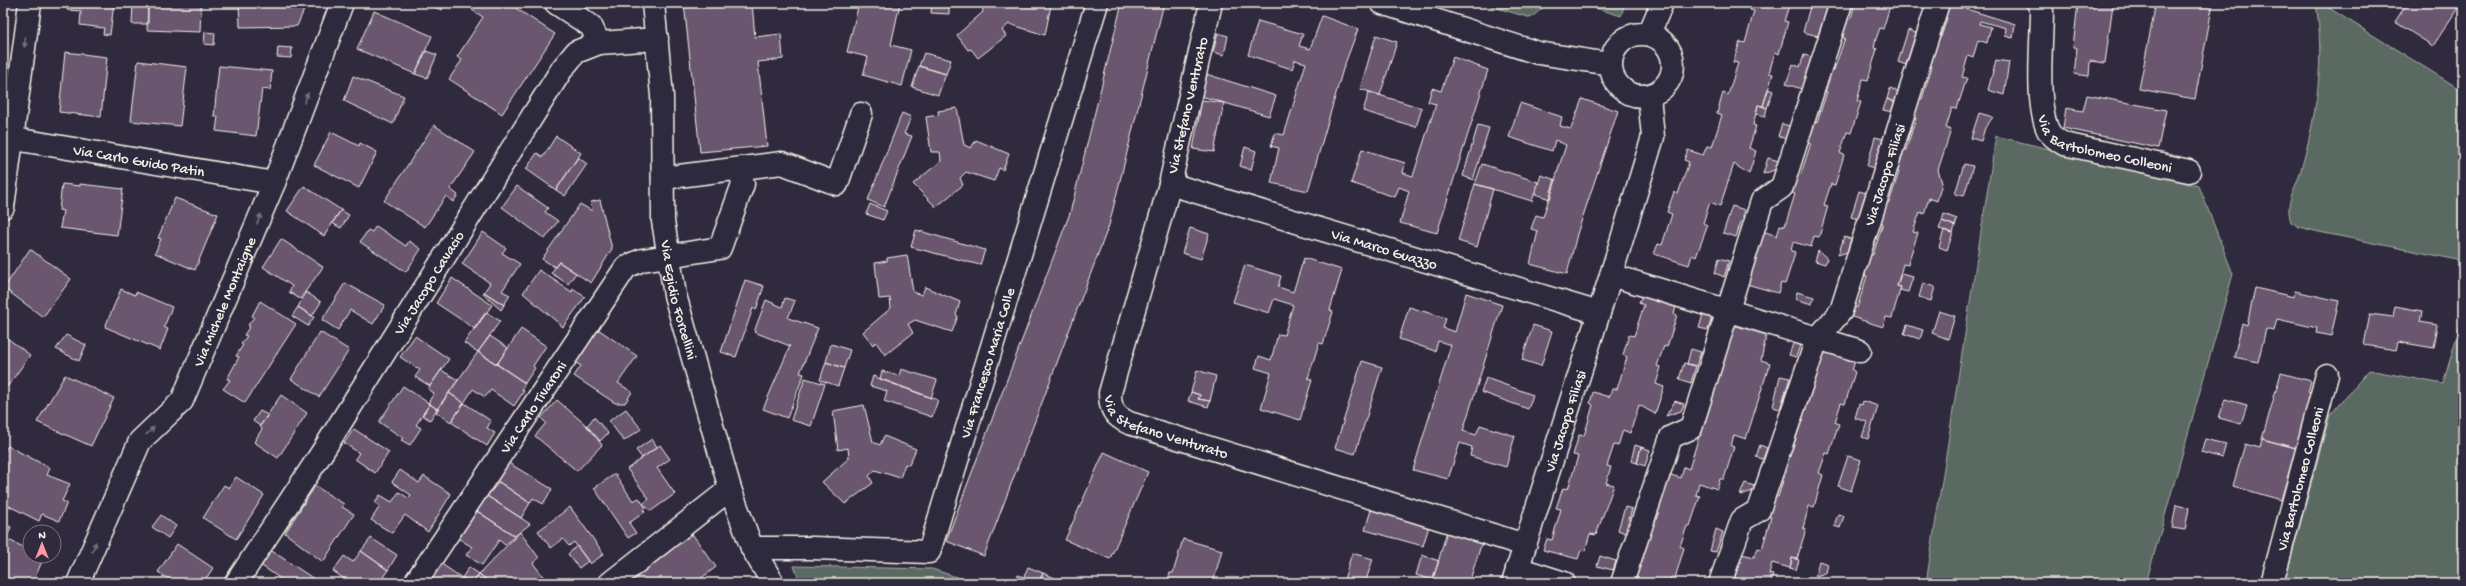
<svg xmlns="http://www.w3.org/2000/svg" width="2466" height="586" viewBox="0 0 2466 586" font-family="'Gochi Hand',sans-serif">
<style>
.green{fill:#5a6b62;stroke:#a7aea5}
.building{fill:#6b576e;stroke:#f4f1e8}
.lines{fill:none;stroke-linecap:round;stroke-linejoin:round}
.minor-casing{stroke:#f4f1e8;stroke-width:25}
.minor{stroke:#2f2a3d;stroke-width:22}
.oneway{fill:#747079}
.labels{text-anchor:middle;stroke-width:4;stroke-linejoin:round;paint-order:stroke}
.street-label{font-size:15px;fill:#f4f1e8;stroke:#2f2a3d}
</style>
<rect width="100%" height="100%" fill="#2f2a3d"/>
<filter id="ink" filterUnits="userSpaceOnUse"><feTurbulence type="fractalNoise" baseFrequency=".025" numOctaves="2"/><feDisplacementMap in="SourceGraphic" scale="8" xChannelSelector="R" yChannelSelector="G"/><feConvolveMatrix kernelMatrix="1 2 1 2 8 2 1 2 1" color-interpolation-filters="sRGB"/></filter>
<g filter="url(#ink)">
<path class="green" d="M1480,3H1548L1531,18Z
M1579,3H1625L1621,16Z
M2316,3H2321L2463,91V261L2319,232L2299,227L2291,222C2284,202 2296,189 2301,170C2317,113 2325,62 2316,3Z
M1996,136L2199,186L2233,274L2146,583H1926Z
M2463,315V583H2284L2330,415L2369,370L2443,384Z
M794,566L932,569L975,583H800Z"/>
<path class="building" d="M68,3H114L110,35L103,34L104,28L80,25L81,11L67,10Z
M133,3H148V24H132Z
M148,3H201L200,32L147,30Z
M239,3H307L297,26L240,27Z
M423,3H445L442,10Z
M477,3H508L555,34L502,114L449,79L462,60L457,57L483,17L472,10Z
M684,3H752L755,37L781,34L783,59L758,62L767,146L700,152Z
M859,3H900L891,45L911,50L902,86L863,75L868,57L847,52Z
M932,3H949V14L931,13Z
M982,3H1047L1051,5L1045,35L1009,24L1002,30L1006,36L978,58L971,49L968,50L957,35L983,12Z
M1122,3H1164L1109,225L984,556L946,541L1070,213Z
M1752,3H1790L1784,21L1788,22L1779,54L1775,52L1769,73L1773,74L1763,106L1758,105L1753,125L1756,126L1749,148L1756,151L1749,174L1734,164L1720,206L1710,202L1703,223L1707,225L1706,230L1696,257L1692,255L1689,265L1654,254L1658,244L1662,245L1672,214L1667,212L1674,192L1678,194L1689,162L1684,160L1688,150L1703,155L1707,146L1712,147L1722,115L1717,113L1723,93L1728,95L1738,63L1733,62L1740,42L1745,43L1754,11L1750,10Z
M1811,3L1828,6L1818,36L1803,32Z
M1855,3H1891L1883,29L1880,28L1876,39L1874,48L1877,49L1868,80L1863,79L1857,101L1861,102L1851,133L1847,132L1840,153L1844,155L1835,185L1831,184L1824,205L1828,206L1819,237L1814,236L1811,247L1793,242L1791,251L1795,252L1793,260L1785,284L1781,283L1778,293L1743,283L1747,273L1751,274L1761,241L1757,240L1760,230L1777,236L1780,225L1785,226L1795,194L1790,192L1797,173L1801,174L1811,143L1806,142L1813,121L1817,122L1827,92L1823,90L1830,68L1834,70L1845,38L1840,36L1846,17L1851,18Z
M1947,3L2015,24L2013,38L2005,36L2006,28L1980,21L1979,24L1991,27L1987,43L1978,40L1973,58L1968,56L1962,77L1967,78L1959,102L1957,109L1952,108L1946,128L1951,130L1938,170L1942,183L1937,201L1929,198L1924,214L1920,212L1913,232L1918,233L1909,260L1908,265L1903,264L1897,286L1901,287L1895,307L1892,318L1886,317L1883,327L1849,316L1852,306L1857,308L1867,276L1862,275L1869,254L1873,255L1883,223L1879,222L1885,202L1889,203L1899,172L1895,170L1902,149L1906,150L1916,118L1912,117L1917,98L1922,99L1932,66L1928,65L1937,36L1941,37L1947,18L1943,17Z
M2078,3L2113,4L2105,63L2090,61L2089,76L2074,74L2077,48L2073,47Z
M2156,3H2213L2195,99L2139,89Z
M2407,3H2461L2433,46L2395,22Z
M374,11L432,36L415,74L357,49Z
M1322,16L1358,29L1343,69L1308,191L1271,183L1279,148L1271,146L1275,133L1284,135L1306,63L1295,60L1292,69L1248,55L1258,21L1303,34L1299,46L1310,49Z
M1908,30L1916,33L1906,65L1898,62Z
M205,32L215,33L214,45L204,44Z
M1218,33L1228,36L1224,55L1213,52Z
M1376,35L1397,42L1380,95L1360,89Z
M278,47L292,48L291,58L277,57Z
M426,51L437,55L427,78L415,74Z
M65,52L107,57L101,117L59,112Z
M924,53L951,60L946,74L919,66Z
M1804,55L1812,57L1802,89L1786,84L1793,64L1800,67Z
M1453,57L1488,70L1437,233L1400,223L1409,191L1399,187L1395,197L1351,183L1362,149L1405,163L1403,173L1413,176L1436,104L1428,102L1432,88L1441,91Z
M1996,60L2009,62L2004,95L1988,90Z
M138,61L187,67L180,126L131,121Z
M219,66L272,71L270,90L262,89L256,136L216,131L218,116H214Z
M919,66L946,74L938,95L912,87Z
M1206,74L1276,96L1269,116L1201,96Z
M353,76L404,96L393,124L344,101Z
M1890,88L1898,91L1895,102L1887,99Z
M1768,89L1773,91L1767,108L1763,106Z
M1369,92L1422,108L1416,127L1363,111Z
M2087,95L2166,110L2158,148L2063,128L2066,108L2083,111Z
M1582,99L1618,111L1577,234L1567,274L1530,264L1538,231L1531,229L1536,215L1543,217L1566,145L1555,140L1552,151L1509,137L1520,103L1562,117L1560,126L1571,129Z
M1887,99L1895,102L1892,112L1883,110Z
M1202,100L1224,103L1214,152L1193,149Z
M1758,105L1767,108L1765,116L1756,114Z
M957,108L964,145L971,148L976,140L1009,154L1003,170L999,168L994,181L966,172L960,178L963,185L936,207L913,184L941,161L940,152H931L926,117L939,115L938,111Z
M902,113L911,117L904,134L912,136L884,207L868,200Z
M1979,113L1993,117L1985,128L1981,141L1971,138Z
M1782,124L1790,126L1786,139L1778,136Z
M434,125L475,152L450,189L458,195L453,202L446,196L425,227L384,201Z
M1478,125L1489,128L1473,180L1463,176Z
M331,132L359,146L360,143L377,152L359,188L314,165Z
M556,136L581,153L556,190L526,169L537,153L543,157Z
M1875,137L1883,139L1874,168L1867,166Z
M1245,147L1256,151L1251,170L1240,166Z
M578,157L587,164L565,196L556,190Z
M1768,158L1779,161L1777,169L1763,174Z
M1482,164L1538,182L1532,201L1475,184Z
M1964,164L1973,166L1964,196L1955,194Z
M1541,175L1556,180L1550,199L1535,194Z
M62,184L80,186V184L123,189L117,235L60,228L63,211L59,210Z
M1475,184L1493,189L1477,247L1458,241Z
M304,186L341,210L324,236L287,211Z
M517,186L548,208L545,212L558,221L545,239L502,207Z
M1859,191L1866,193L1858,219L1851,217Z
M175,198L218,214L195,270L155,253L161,239L158,238Z
M600,200L612,249L591,283L559,262L555,267L542,259L580,204L592,211L591,202Z
M870,204L887,211L883,220L866,214Z
M1732,206L1745,210L1736,237L1723,233Z
M341,210L349,215L341,228L332,223Z
M1944,214L1957,219L1955,226L1942,221Z
M1942,221L1955,226L1953,233L1939,229Z
M376,226L406,246L409,241L421,249L406,272L360,242L368,230L372,232Z
M1190,228L1209,234L1201,259L1182,253Z
M916,230L985,250L980,265L911,247Z
M1944,230L1953,233L1947,250L1939,247Z
M483,232L506,248L502,253L520,264L502,291L510,295L504,305L484,292L490,283L462,264Z
M1844,237L1851,239L1847,252L1838,255Z
M281,239L323,267L300,299L289,292L292,286L263,267Z
M30,249L71,279L43,317L4,288Z
M1818,251L1827,258L1825,264L1815,261Z
M907,255L913,292L922,295L925,287L960,302L956,315L958,316L952,332L915,320L908,324L913,333L885,355L876,342L873,345L863,332L891,308L890,298L879,299L875,263L887,261V258Z
M1304,258L1342,270L1330,310L1333,312L1323,344L1319,343L1308,378L1312,380L1300,420L1261,408L1271,373L1255,368L1259,356L1271,360L1278,334L1284,335L1293,305L1274,299L1269,313L1233,302L1245,265L1281,276L1278,287L1293,292Z
M1719,258L1729,261L1724,277L1715,273Z
M559,262L576,273L568,284L551,273Z
M539,270L572,292L573,289L585,297L563,327L523,293Z
M1901,274L1913,277L1908,292L1900,290L1901,287L1897,286Z
M452,278L492,305L475,329L436,303Z
M745,280L764,286L756,310L753,308L736,357L721,352Z
M345,283L385,305L373,324L350,310L338,330L322,320Z
M1923,283L1935,287L1931,301L1919,297Z
M2255,288L2294,297L2295,291L2339,301L2331,336L2316,333L2317,328L2277,319L2274,331L2266,329L2258,362L2234,357L2242,323L2247,325Z
M121,289L135,295L136,292L172,307L164,327L168,329L160,350L105,327Z
M306,292L321,302L312,316L298,307Z
M484,292L504,305L501,310L483,294Z
M1643,292L1677,303L1674,314L1677,315L1667,347L1664,346L1657,366L1661,367L1656,384L1664,387L1655,414L1639,405L1630,433L1623,430L1618,446L1614,445L1607,466L1611,467L1606,483L1614,485L1596,535L1590,534L1585,551L1581,550L1578,559L1543,550L1547,539L1552,540L1561,509L1556,508L1563,488L1568,489L1578,456L1573,455L1579,435L1584,436L1593,405L1590,403L1593,392L1609,397L1612,389H1617L1627,357L1623,355L1629,335L1634,336L1644,305L1639,303Z
M1797,292L1814,297L1812,304L1795,299Z
M1466,293L1502,305L1463,431L1476,435L1480,425L1515,436L1506,467L1470,456L1472,447L1460,443L1448,479L1413,470L1451,345L1438,341L1435,351L1399,339L1409,307L1446,318L1443,328L1455,332Z
M785,298L795,301L788,318L818,328L800,373L804,374L787,418L763,409L790,346L754,332L766,300L782,307Z
M260,301L296,324L245,403L223,389L230,380L227,379L239,357L236,356L243,345L241,344L247,336L244,335L250,326L248,325L254,317L252,316Z
M2395,306L2422,311L2420,322L2438,325L2434,348L2398,342L2396,350L2364,345L2370,314L2393,317Z
M298,307L314,317L308,326L292,316Z
M1704,311L1713,314L1708,330L1699,328Z
M1939,311L1955,316L1948,339L1932,333Z
M486,312L500,321L478,352L464,343Z
M1732,320L1767,332L1761,360L1770,363L1746,439L1734,435L1731,446L1734,447L1724,479H1720L1717,489L1699,483L1696,495L1700,496L1690,526H1687L1680,546L1684,548L1675,578L1671,577L1669,583H1652L1633,577L1636,566L1640,567L1649,536L1664,473L1681,478L1684,467L1689,469L1699,436L1695,435Z
M1533,325L1552,331L1541,366L1522,360Z
M1907,325L1923,330L1920,339L1904,334Z
M595,327L637,356L618,383L632,392L625,403H615L574,376L581,366L572,360Z
M521,329L546,346L533,366L535,368L525,383L497,364Z
M320,332L349,350L319,397L291,379Z
M3,335L30,355L8,386L3,383Z
M66,335L86,345L79,361L56,349Z
M415,336L449,359L430,386L415,377L420,370L400,357Z
M490,336L508,348L497,364L478,352Z
M1794,341L1801,343L1796,357L1789,355Z
M831,344L850,350L844,368L826,362Z
M1691,349L1701,352L1696,366L1687,364Z
M1820,349L1855,361L1852,370L1855,372L1845,404L1841,403L1835,422L1839,424L1829,454L1826,453L1819,473L1823,475L1814,507L1809,506L1803,528L1806,529L1797,559L1792,558L1790,568L1772,563L1769,574L1773,575L1771,583H1733L1739,564L1735,563L1738,553L1754,557L1758,548L1762,549L1771,517L1767,516L1774,496L1778,497L1788,464L1784,463L1791,443L1794,444L1804,413L1800,411L1807,391L1810,393L1821,361Z
M478,352L525,383L522,389L524,391L514,406L491,390L485,397L473,389L464,403L449,393Z
M1362,361L1382,367L1355,454L1335,448Z
M826,362L844,368L838,386L820,380Z
M1684,363L1696,366L1691,383L1679,379Z
M901,369L937,380L931,398L880,379L882,371L899,376Z
M441,370L458,380L437,409L428,403L434,393L428,389Z
M1197,370L1216,376L1210,401L1198,399L1200,395L1191,392Z
M2281,373L2311,381L2308,392L2311,393L2296,448L2262,439Z
M65,375L114,398L91,446L37,422Z
M873,376L938,400L932,417L884,401L887,391L870,386Z
M1780,376L1790,378L1780,409L1773,407Z
M805,378L825,384L811,426L791,420Z
M1486,378L1533,395L1528,409L1481,392Z
M403,386L430,404L416,425L421,428L410,445L401,440L403,438L379,422Z
M1191,392L1200,395L1198,399L1210,401L1208,407L1188,401Z
M449,393L464,403L451,422L436,412Z
M281,395L307,413L278,458L254,442L262,429L260,426Z
M2225,399L2247,405L2241,424L2219,418Z
M557,400L587,426L602,445L577,471L535,436L546,423L541,418Z
M1675,401L1684,404L1681,411L1666,416Z
M1863,401L1878,406L1868,439L1862,437L1867,422L1855,418L1859,404L1862,405Z
M464,403L491,421L487,428L495,433L487,446L451,422Z
M430,404L437,409L430,420L422,415Z
M864,405L873,442L880,445L884,436L916,449L909,465L905,464L900,478L875,470L869,476L873,483L845,504L822,482L849,458L848,448L838,450L833,411Z
M626,409L641,429L624,441L609,421Z
M260,411L268,415L260,426L253,421Z
M594,417L608,433L600,441L587,426Z
M354,429L389,452L375,473L355,459L359,453L344,443Z
M652,439L657,447L642,458L636,450Z
M2205,439L2226,444L2222,458L2201,452Z
M2262,439L2296,448L2281,500L2233,486L2245,444L2260,448Z
M660,445L670,459L657,468L675,494L651,511L643,504L649,499L627,469Z
M1635,445L1641,447L1637,463L1631,461Z
M1760,445L1767,448L1763,459L1756,457Z
M8,446L50,468L47,475L70,484L62,501L67,503L59,521L42,514L39,521L3,503V453Z
M1641,447L1650,450L1645,466L1637,463Z
M1104,452L1148,472L1110,559L1065,540Z
M1848,456L1861,460L1851,491L1838,486Z
M502,459L552,489L543,504L533,498L530,503L490,476Z
M400,470L419,483L424,476L451,494L428,532L405,515L392,533L371,520L380,506L375,503L380,495L392,502L399,492L408,498L411,495L392,482Z
M615,474L633,501L639,498L646,508L643,510L645,512L629,523L636,533L628,538L594,488Z
M236,477L264,495L236,539L203,518L224,485L229,488Z
M499,482L530,503L521,518L487,496Z
M1745,483L1754,486L1753,491L1740,495Z
M315,486L344,504L342,507L354,514L323,562L285,533Z
M487,496L521,518L530,524L515,536L477,511Z
M2176,505L2189,508L2185,530L2172,528Z
M469,506L515,536L505,545L499,540L482,565L466,555L472,547L450,533Z
M570,507L604,554L590,564L574,542L569,546L563,539L551,548L538,531Z
M1625,507L1632,509L1625,533L1618,530Z
M1371,510L1429,526L1423,546L1365,530Z
M1838,514L1844,516L1840,528L1834,526Z
M161,515L176,526L168,538L152,527Z
M3,524L11,527L5,542L3,541Z
M1716,529L1723,532L1716,552L1710,551Z
M690,531L716,567L695,583H627Z
M1447,531L1482,542L1469,583H1432Z
M520,532L539,558L533,563L545,579L540,583H491L479,574Z
M371,538L397,555L388,570L361,551Z
M6,539L30,550V556H44L33,583H3V546Z
M1183,539L1222,550L1213,583H1167L1170,573H1173Z
M177,544L213,568L203,583H175L158,572Z
M577,546L588,561L579,568L568,554Z
M269,549L317,581L315,583H278L281,579L259,564Z
M361,551L388,570L383,577L386,579L383,583H350L333,571L344,556L353,562Z
M1352,553L1373,559L1365,583H1343Z
M1422,555L1439,561L1432,580L1416,575Z
M1600,556L1616,561L1613,570L1597,566Z
M1792,558L1799,560L1796,570L1790,568Z
M437,561L462,578L469,583H426Z
M1819,561L1828,564L1826,573L1815,576Z
M469,567L479,574L472,583L462,578Z
M1028,567L1043,573L1039,583H1015L1018,575L1024,577Z
M1043,573L1067,583H1039Z
M479,574L491,583H472Z"/>
<g class="lines">
<g class="minor-casing">
<g id="minor">
<path d="M556,3L591,26L599,43"/>
<path id="s1" d="M653,3L662,96L663,221L675,295L730,489L752,548L773,583"/>
<path id="s2" d="M1211,3L1170,184L1110,393C1110,409 1114,416 1129,423L1525,545"/>
<path d="M1382,3L1538,53L1610,64"/>
<path id="s3" d="M2038,3L2042,11C2042,41 2035,108 2049,132C2052,137 2059,141 2064,144L2189,171"/>
<circle cx="1642" cy="65" r="31"/>
<path d="M1649,34L1662,3"/>
<path id="s4" d="M3,137L274,183"/>
<path d="M663,178L782,163L837,184L861,114"/>
<path id="s5" d="M1170,184L1599,313"/>
<path d="M3,207L30,3"/>
<path d="M1611,275L1860,351"/>
<path id="s6" d="M752,548H813L929,552L1097,3"/>
<path d="M1517,568L1564,583"/>
<path id="s7" d="M78,583L140,441L182,401L274,183L342,3"/>
<path id="s8" d="M236,583L321,454L562,69L576,52L599,43L657,39"/>
<path id="s9" d="M415,583L626,267L642,260L720,248L743,184L740,169"/>
<path d="M610,583L730,489"/>
<path id="s10" d="M1513,583L1611,275L1653,137L1649,96"/>
<path d="M1622,583L1671,437L1691,428L1762,201L1782,187L1841,3"/>
<path id="s11" d="M1720,583L1742,520L1759,510L1817,339L1841,311L1938,3"/>
<path id="s12" d="M2272,583L2327,375"/>
</g>
</g>
<use href="#minor" class="minor"/>
</g>
<defs><path id="oneway-solid" d="M-6-.8H1V-3.2L6.5 0L1 3.2V.8H-6Z"/></defs>
<g class="oneway">
<use href="#oneway-solid" transform="translate(25 42) rotate(97)"/>
<use href="#oneway-solid" transform="translate(306 98) rotate(-69)"/>
<use href="#oneway-solid" transform="translate(259 219) rotate(-67)"/>
<use href="#oneway-solid" transform="translate(150 431) rotate(-43)"/>
<use href="#oneway-solid" transform="translate(94 547) rotate(-67)"/>
</g>
</g>
<g class="labels">
<g class="street-label">
<text transform="translate(1187 105) rotate(-77)" y="5">Via Stefano Venturato</text>
<text dy="5" stroke="none"><textPath href="#s3" startOffset="187">Via Bartolomeo Colleoni</textPath></text>
<text dy="5" stroke="none"><textPath href="#s4" startOffset="138">Via Carlo Guido Patin</textPath></text>
<text dy="5" stroke="none"><textPath href="#s11" startOffset="447">Via Jacopo Filiasi</textPath></text>
<text dy="5" stroke="none"><textPath href="#s5" startOffset="224">Via Marco Guazzo</textPath></text>
<text dy="5" stroke="none"><textPath href="#s8" startOffset="357">Via Jacopo Cavacio</textPath></text>
<text dy="5" stroke="none"><textPath href="#s1" startOffset="299">Via Egidio Forcellini</textPath></text>
<text dy="5" stroke="none"><textPath href="#s7" startOffset="321">Via Michele Montaigne</textPath></text>
<text dy="5" stroke="none"><textPath href="#s6" startOffset="375">Via Francesco Maria Colle</textPath></text>
<text dy="5" stroke="none"><textPath href="#s9" startOffset="212">Via Carlo Tivaroni</textPath></text>
<text dy="5" stroke="none"><textPath href="#s10" startOffset="170">Via Jacopo Filiasi</textPath></text>
<text dy="5" stroke="none"><textPath href="#s2" startOffset="475">Via Stefano Venturato</textPath></text>
<text dy="5" stroke="none"><textPath href="#s12" startOffset="108">Via Bartolomeo Colleoni</textPath></text>
</g>
</g>
<rect width="2466" height="586" fill="none" stroke="#2f2a3d" stroke-width="16"/>
<rect x="8" y="8" width="2450" height="570" fill="none" stroke="#f4f1e8" stroke-width="1.5" filter="url(#ink)"/>
<g transform="translate(42 544)"><circle r="19" fill="#2f2a3d" stroke="#7e7a81"/>
<path d="M0-3L7 15L0 10L-7 15Z" fill="#ff9aa2"/>
<text y="-6" font-size="11" font-weight="bold" text-anchor="middle" fill="#f4f1e8">N</text>
</g>
</svg>
